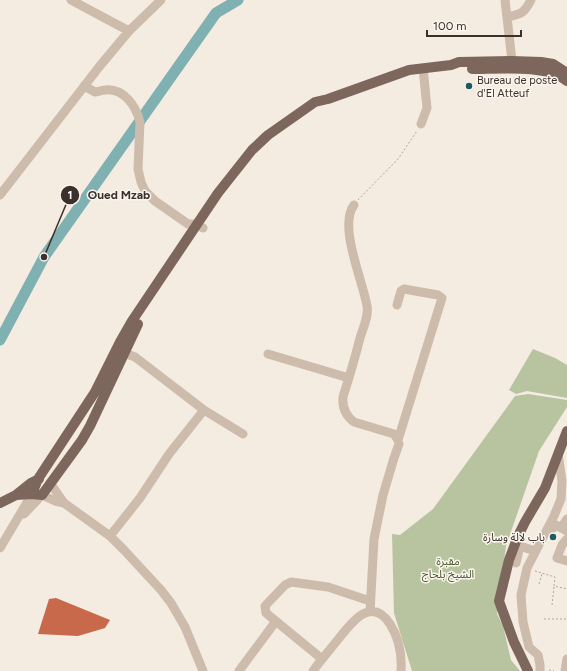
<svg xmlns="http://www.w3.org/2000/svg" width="567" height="671" viewBox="0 0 567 671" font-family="Figtree,'Noto Sans Arabic',sans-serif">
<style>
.green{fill:#b8c4a0}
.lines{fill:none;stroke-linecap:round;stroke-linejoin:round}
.river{stroke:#7fb0b2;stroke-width:11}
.building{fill:#c8694b}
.path{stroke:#b9a596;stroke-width:1;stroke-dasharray:2 2;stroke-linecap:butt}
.minor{stroke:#cdbbac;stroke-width:9}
.major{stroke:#7d675c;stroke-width:10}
.poi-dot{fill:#1f5a5e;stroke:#fbf5ee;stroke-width:1.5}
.labels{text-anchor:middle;stroke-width:3;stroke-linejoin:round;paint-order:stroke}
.poi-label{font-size:11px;fill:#3b302b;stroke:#fbf5ee;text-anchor:start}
.park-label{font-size:11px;fill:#4a5a2e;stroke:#fbf5ee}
.leader{fill:none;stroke:#3b302b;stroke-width:1.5}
.callout-dot{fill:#3b302b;stroke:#fbf5ee;stroke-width:1.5}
.mark-label{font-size:12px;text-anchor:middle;font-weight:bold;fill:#fff}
.callout-label{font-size:12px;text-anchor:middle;font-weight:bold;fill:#3b302b;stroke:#fbf5ee;stroke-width:3;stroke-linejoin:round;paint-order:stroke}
</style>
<rect width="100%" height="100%" fill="#f4ebe1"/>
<path class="green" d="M533,349L555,358L567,365V398L527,391L516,394L509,390Z
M528,394L567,400V407L539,451L506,546L497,614L503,626L511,660L520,671H412L394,613L392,534L400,535L433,509L515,396Z"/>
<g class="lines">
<path class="river" d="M0,340L44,257L216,13L238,0"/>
</g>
<path class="building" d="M56,598L110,620L105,628L78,636L38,634L49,599Z"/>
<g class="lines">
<path class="path" d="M358,200L398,159L417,131
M535,571L555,577L554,586L567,589
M539,584L542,574
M552,605L554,587
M544,619H567
M549,670L554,671"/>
<path class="minor" d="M71,0L129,31
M505,0L512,61
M507,17C522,14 524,13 531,0
M84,86L95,92C98,92 102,90 105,90C124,88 136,106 140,122L138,169L141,182L145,191L155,201L188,224H195L203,228
M421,124L427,108L423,68
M0,195L99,67L129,31L161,0
M354,205C338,226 363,281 367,306C369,316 363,328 360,338C355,358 349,378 343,397C342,408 346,416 354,422L394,434L398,440L399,444L394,458L383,495L374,539L370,612
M397,305L401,291L404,289L438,295L442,298L398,440
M119,351L135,357L204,410L243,434
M268,354L349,378
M50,483L64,503L110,536L124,550L161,590L171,603L185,627L203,671
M24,514L42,495L55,501L64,503
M548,528L552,529L556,525L567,531
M561,528L567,519
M110,536L140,498L169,454L204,410
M567,539L562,545L557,558L567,561
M0,548L32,494
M516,563L520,546L535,551
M322,659L266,613L265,606L285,585L291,582L328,587L370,601
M239,671L276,621
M313,671C320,661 328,652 336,642C350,625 370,594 390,624C399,638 402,655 401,671
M540,671V665L538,655L529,647L523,622L521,595L527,568L554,516L561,499L562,481L558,454
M565,671L567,659"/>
<path class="major" d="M472,69C499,69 546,64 567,81
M32,494L38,479L95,392L120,342L132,321L218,193L252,150L268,135L315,102L328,99L409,70L451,65L459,62L512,61L541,62L553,64L567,73
M16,495L32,494L42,495L82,440L90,426L138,324
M0,503L16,495L31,483L39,479
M528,671L514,642L499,601L509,560L518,536L525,522L545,488L567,431"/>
</g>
<g class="poi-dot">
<circle cx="469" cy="86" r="4"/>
<circle cx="553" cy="537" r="4"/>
</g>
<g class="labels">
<g class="poi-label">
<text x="477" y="84">Bureau de poste<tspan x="477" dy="13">d'El Atteuf</tspan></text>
<text x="545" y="541" text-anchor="end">باب لالة وسارة</text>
</g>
<g class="park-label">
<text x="448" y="565">مقبرة<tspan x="448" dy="13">الشيخ بلحاج</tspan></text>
</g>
</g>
<path class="leader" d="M44 257L70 195"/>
<g class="callout-dot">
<circle cx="44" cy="257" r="4"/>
<circle cx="70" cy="195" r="10"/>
</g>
<g class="mark-label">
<text x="70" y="199">1</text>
</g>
<g class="callout-label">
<text x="119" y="199">Oued Mzab</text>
</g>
<path d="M427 30v6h94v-6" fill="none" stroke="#3b302b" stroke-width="2"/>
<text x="433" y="30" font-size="12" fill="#3b302b" stroke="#fbf5ee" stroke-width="3" paint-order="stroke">100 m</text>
</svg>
